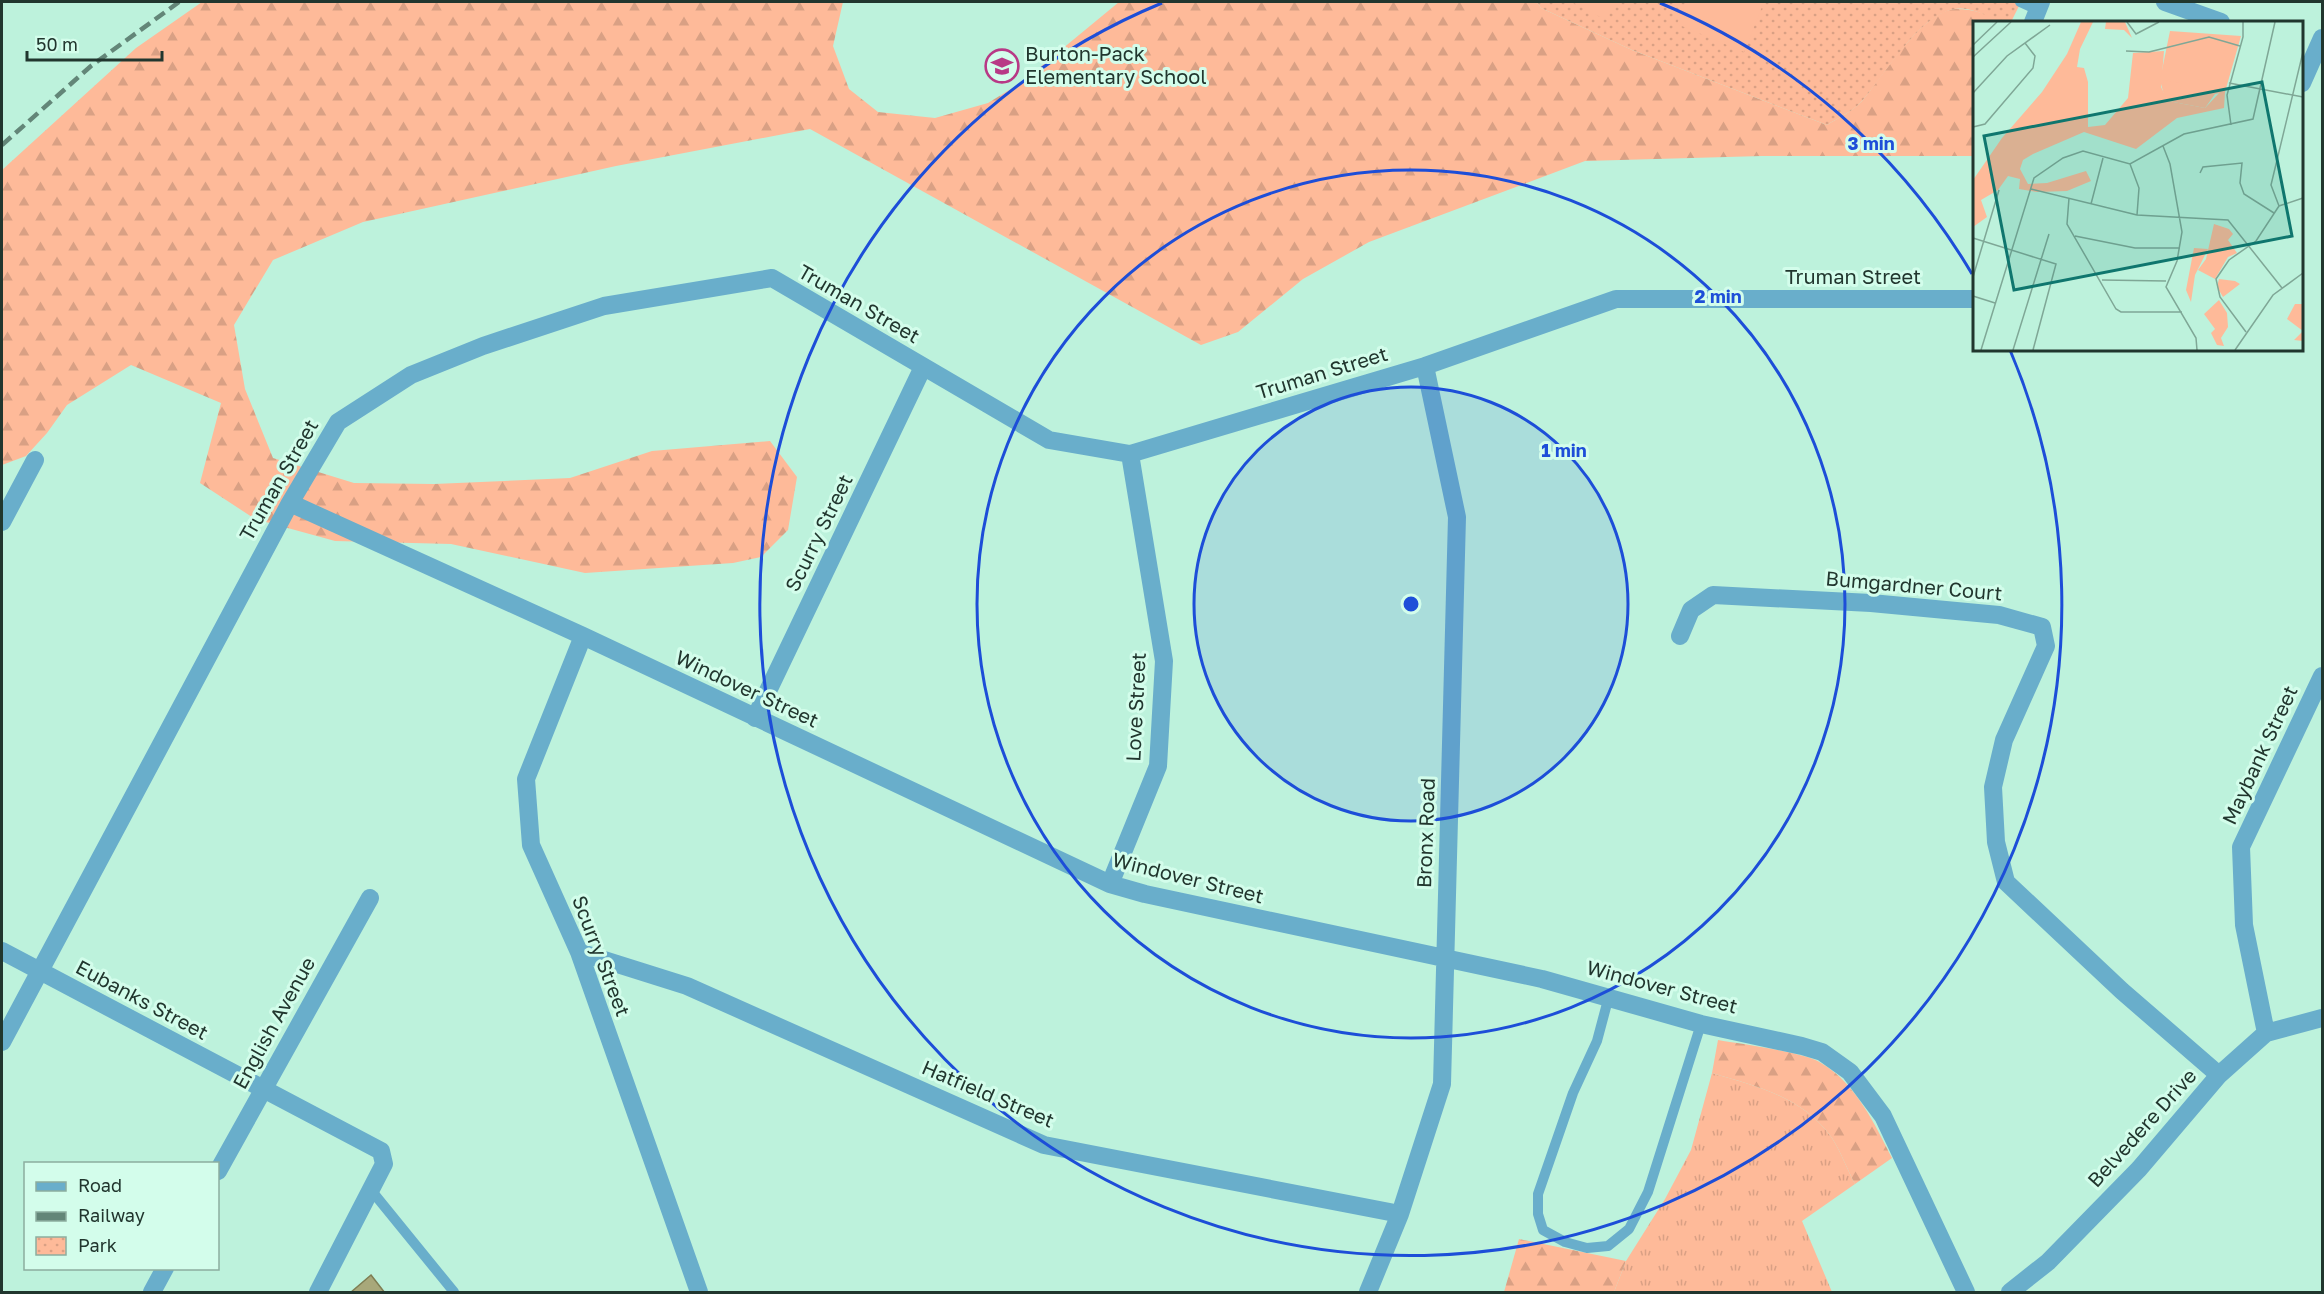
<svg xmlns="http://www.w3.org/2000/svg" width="2324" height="1294" viewBox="0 0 2324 1294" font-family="'Golos Text',sans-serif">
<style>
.grass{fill:url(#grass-tufts)}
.forest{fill:url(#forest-firs)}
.park{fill:url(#park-dots)}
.pitch{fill:#feba99}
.building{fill:#a8a87a;stroke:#7f7e53;stroke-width:1.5}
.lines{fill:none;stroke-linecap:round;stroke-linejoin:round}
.lane{stroke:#69aecb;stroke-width:10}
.street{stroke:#69aecb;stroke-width:18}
.rail{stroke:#638678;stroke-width:4.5;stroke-dasharray:12 6;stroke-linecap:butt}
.ring{fill:none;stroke:#1d4ed8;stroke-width:3}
.labels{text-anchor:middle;stroke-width:6;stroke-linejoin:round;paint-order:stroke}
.poi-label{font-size:20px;fill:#21362e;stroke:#d3fdeb;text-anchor:start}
.street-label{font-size:20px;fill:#21362e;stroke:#d3fdeb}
.inset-road{fill:none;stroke:#7fa796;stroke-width:1.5}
.view{fill:#0f766e;fill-opacity:0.15;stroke:#0f766e;stroke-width:3}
.inset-edge{fill:none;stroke:#21362e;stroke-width:3}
.centre{fill:#1d4ed8;stroke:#d3fdeb;stroke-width:3}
.ring-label{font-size:18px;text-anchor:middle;font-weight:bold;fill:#1d4ed8;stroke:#d3fdeb;stroke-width:6;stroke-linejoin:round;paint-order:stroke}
</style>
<defs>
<pattern id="grass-tufts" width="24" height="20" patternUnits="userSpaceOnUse" patternTransform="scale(1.5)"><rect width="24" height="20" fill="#feba99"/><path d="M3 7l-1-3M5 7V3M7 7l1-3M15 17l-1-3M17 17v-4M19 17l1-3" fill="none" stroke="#d9a084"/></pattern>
<pattern id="forest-firs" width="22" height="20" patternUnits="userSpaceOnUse" patternTransform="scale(1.5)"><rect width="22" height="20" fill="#feba99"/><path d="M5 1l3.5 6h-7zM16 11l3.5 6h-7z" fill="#d9a084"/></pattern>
<pattern id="park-dots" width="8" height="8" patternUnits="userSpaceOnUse" patternTransform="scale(1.5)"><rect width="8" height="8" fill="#feba99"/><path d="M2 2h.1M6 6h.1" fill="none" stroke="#d9a084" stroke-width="1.8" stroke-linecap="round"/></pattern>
</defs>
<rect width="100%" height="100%" fill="#bdf2dc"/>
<path class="grass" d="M1712,1073C1758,1087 1802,1096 1832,1138C1841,1152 1847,1169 1855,1184L1802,1221L1832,1292H1614L1626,1261L1665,1199L1691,1150Z"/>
<path class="forest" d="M202,2H843L833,46L849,89L878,112L935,118L988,103L1022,82L1119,2H1537L1541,8L1632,50L1827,125C1838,118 1853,111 1862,101C1882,78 1922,10 1956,9C1975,9 1989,15 2005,22H1974V156H1762L1585,161L1369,242L1303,279L1238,332L1201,345L810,129L616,166L363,222L273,260L234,325L245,389L273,458L354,483L434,484L570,478L652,451L770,441L797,477L788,530L761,557L733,563L585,573L451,544L335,541L255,519L200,483L221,403L131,365L67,405L47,433L26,456L2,465V170L136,48Z
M1718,1040C1741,1044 1804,1052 1821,1063C1856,1083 1875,1125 1892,1158L1855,1184C1847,1169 1841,1152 1832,1138C1802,1096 1758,1087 1712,1073Z
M1519,1239L1626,1261L1614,1292H1504Z"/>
<path class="park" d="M1537,2H2021L2011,22C1992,22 1975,5 1954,9C1917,16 1885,76 1861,102C1853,111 1838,118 1827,125L1632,50L1541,8Z"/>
<path class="pitch" d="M1572,2H1615L1604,19Z
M1686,2H1764L1744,52L1677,24Z"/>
<path class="building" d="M371,1275L385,1293H350Z"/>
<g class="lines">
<path class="lane" d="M2020,2L2038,10
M1609,996L1597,1041L1573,1093L1538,1194V1214L1543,1230L1565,1242L1587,1248L1608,1246L1629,1229L1648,1192L1701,1024
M371,1190L454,1292"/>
<path class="street" d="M2165,2L2221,22
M2033,22L2041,2
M2302,83L2322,38
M290,503L583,636L1110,884L1145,894L1542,979L1701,1024L1802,1046L1822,1052L1850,1072L1883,1116L1966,1292
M2,522L35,460
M583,636L526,779L531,845L579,952L699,1292
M1680,636L1691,610L1713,595L1871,603L1999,615L2042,627L2046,646L2004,740L1993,787L1996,842L2006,882L2122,991L2219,1075
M755,718L923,367
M1110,884L1158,766L1164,661L1130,454
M2,951L381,1151L384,1164L318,1292
M579,952L687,986L1044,1145L1400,1214
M2266,1033L2244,925L2241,847L2322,676
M2,1042L290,503L338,422L411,375L483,346L604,306L772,278L1049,440L1130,454L1425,366L1616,299H1974
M218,1171L370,898
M152,1292L165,1268
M1368,1292L1400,1214L1442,1084L1457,517L1425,366
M2010,1292L2048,1262L2139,1169L2219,1075L2266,1033L2322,1018"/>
<path class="rail" d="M2,145L91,66L179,2"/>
</g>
<circle cx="1411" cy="604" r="217" fill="#1d4ed8" fill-opacity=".12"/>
<g class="ring">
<circle cx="1411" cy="604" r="217"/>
<circle cx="1411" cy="604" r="434"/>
<path d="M1660 3A651 651 0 0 1 1972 274M2010 350A651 651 0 1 1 1162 3"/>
</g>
<defs>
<g id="school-ring" transform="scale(1.725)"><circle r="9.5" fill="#d3fdeb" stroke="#b83986" stroke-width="1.5"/><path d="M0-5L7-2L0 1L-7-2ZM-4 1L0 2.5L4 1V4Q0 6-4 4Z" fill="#b83986"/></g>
</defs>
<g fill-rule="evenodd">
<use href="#school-ring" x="1002" y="66"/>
</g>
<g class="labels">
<g class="poi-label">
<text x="1025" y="61">Burton-Pack<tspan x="1025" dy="23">Elementary School</tspan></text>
</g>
<g class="street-label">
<text x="1853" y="284">Truman Street</text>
<text transform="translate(859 304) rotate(30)" y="7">Truman Street</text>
<text transform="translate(1322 373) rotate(-17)" y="7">Truman Street</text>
<text transform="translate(279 480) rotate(-60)" y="7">Truman Street</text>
<text transform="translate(819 533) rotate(-64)" y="7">Scurry Street</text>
<text transform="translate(1914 586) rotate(5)" y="7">Bumgardner Court</text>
<text transform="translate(747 689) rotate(25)" y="7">Windover Street</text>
<text transform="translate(1136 707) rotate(-87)" y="7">Love Street</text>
<text transform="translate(2260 755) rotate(-65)" y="7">Maybank Street</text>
<text transform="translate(1426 833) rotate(-88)" y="7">Bronx Road</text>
<text transform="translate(1188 878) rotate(14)" y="7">Windover Street</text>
<text transform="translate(601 956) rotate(69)" y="7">Scurry Street</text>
<text transform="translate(1662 987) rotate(15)" y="7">Windover Street</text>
<text transform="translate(142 1000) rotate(28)" y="7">Eubanks Street</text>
<text transform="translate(274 1023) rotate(-61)" y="7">English Avenue</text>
<text transform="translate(988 1094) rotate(23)" y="7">Hatfield Street</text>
<text transform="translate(2142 1128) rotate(-48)" y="7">Belvedere Drive</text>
</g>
</g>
<g transform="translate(1973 21)">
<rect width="330" height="330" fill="#bdf2dc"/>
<path d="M241,203L256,208L260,213L255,219L264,232L255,236L242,258L225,249L233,238ZM246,258L262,260L267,263L250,276L244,266Z" fill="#feba99"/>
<path d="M108,1H120L107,28L104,46L111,47L115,61V106L132,104L155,77L160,32L191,30L188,66L195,80L232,87L248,70L252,71L251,87L204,97L163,128L111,111L60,133L50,139L47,148L55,163L74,162L113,150L118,160L94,170L64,171L46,168L47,158L35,155L25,169L8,179L14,196L0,206V159L29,117L69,71L94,33ZM133,1H152L159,17L151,9L132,8ZM221,227L235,228L222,254L218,281L213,269ZM246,279L254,292L255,306L248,317L251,325L244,324L238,312L242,308L231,293ZM322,283H330V320L321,319L330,310L314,298Z" fill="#feba99"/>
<path d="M197,10L268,15L252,71L242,73L232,87L195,80L191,74L187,59Z" fill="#feba99"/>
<path d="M190,59L209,62L203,80L192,73Z" fill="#feba99"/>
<path class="inset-road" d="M154,1L163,13L186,1M0,24L24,1M153,30L176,31L236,16L267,25M0,36L38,1M256,62L330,76M0,72L34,35L77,4M258,104L254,74L270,16V1M0,106L12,103L60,47L62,35L52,22M190,125L197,143L209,211L204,240L193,266L223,317L224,329M157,143L166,167L164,194M227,152L230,146L269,142L267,162L271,173L301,192M58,168L164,194L255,199L309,267M96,177L94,203L143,288L148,291H209M118,183L130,137M306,185L298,164L330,31M102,215L162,227H207M0,217L83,243L60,329M0,256L26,169M129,259L193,260M0,275L22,282M273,311L247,276L243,258L256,239L283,220L306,185L330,177M8,329L61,157L90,137L110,130L157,143L211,113L280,98L302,1M40,329L76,213M262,329L300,274L330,252"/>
<path class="view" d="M289,61L319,215L41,269L11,115Z"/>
<rect width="330" height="330" class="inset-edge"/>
</g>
<circle cx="1411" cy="604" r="9" class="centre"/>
<g class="ring-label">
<text x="1871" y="150">3 min</text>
<text x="1718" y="303">2 min</text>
<text x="1564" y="457">1 min</text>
</g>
<rect width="2324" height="1294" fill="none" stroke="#21362e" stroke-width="6"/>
<rect x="24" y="1162" width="195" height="108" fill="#d3fdeb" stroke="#8cad9f" stroke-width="1.5"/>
<rect x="36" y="1182" width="30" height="9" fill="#69aecb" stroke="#8cad9f" stroke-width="1.5"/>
<text x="78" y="1192" font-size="18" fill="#21362e">Road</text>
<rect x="36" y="1212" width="30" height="9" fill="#638678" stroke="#8cad9f" stroke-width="1.5"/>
<text x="78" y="1222" font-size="18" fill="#21362e">Railway</text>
<rect x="36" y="1237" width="30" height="18" fill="url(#park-dots)" stroke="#8cad9f" stroke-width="1.5"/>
<text x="78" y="1252" font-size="18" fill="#21362e">Park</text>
<path d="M27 51v9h135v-9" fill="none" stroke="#21362e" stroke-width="3"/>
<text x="36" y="51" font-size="18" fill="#21362e" stroke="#d3fdeb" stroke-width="4.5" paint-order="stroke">50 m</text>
</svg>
